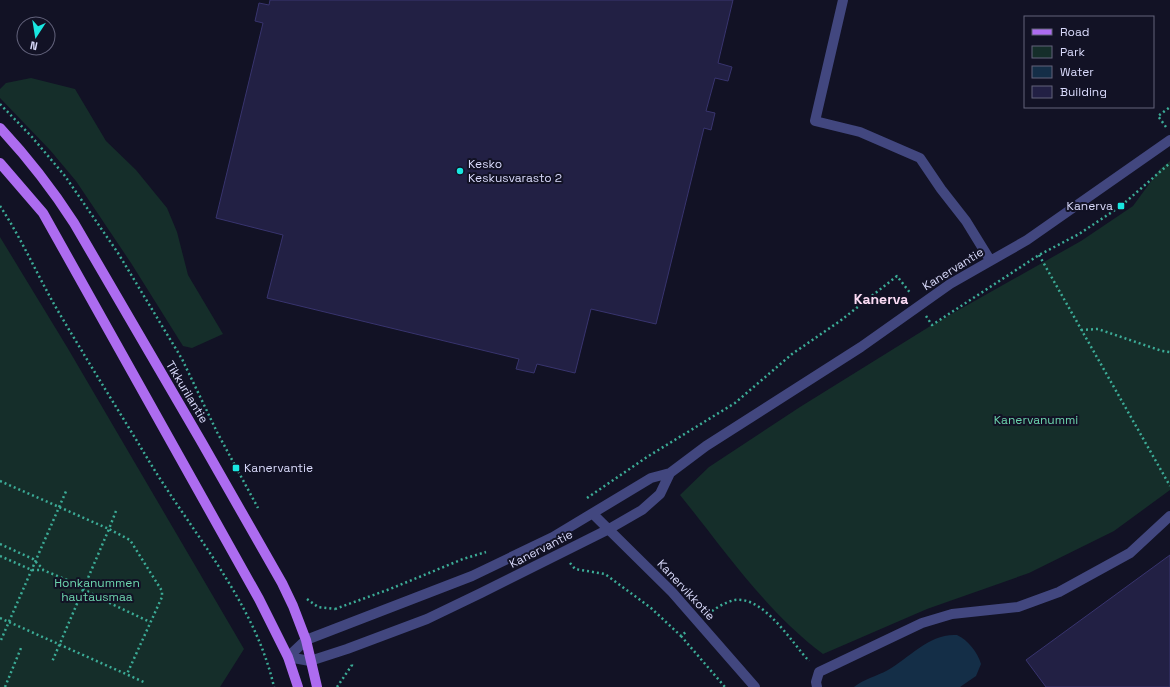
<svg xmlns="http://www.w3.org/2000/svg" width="1170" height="687" viewBox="0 0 1170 687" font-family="'Space Grotesk',sans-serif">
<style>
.green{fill:#152e2a}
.water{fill:#142e47}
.building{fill:#222044;stroke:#38346e}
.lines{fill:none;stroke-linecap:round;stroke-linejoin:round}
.path{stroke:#3cac97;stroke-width:2.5;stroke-dasharray:2 3;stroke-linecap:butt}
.minor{stroke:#42477f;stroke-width:10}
.major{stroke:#ad6cf0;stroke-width:10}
.poi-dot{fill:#19e7e1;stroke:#121225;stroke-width:1.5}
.labels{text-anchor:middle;stroke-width:4;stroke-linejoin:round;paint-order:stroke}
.poi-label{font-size:12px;fill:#d9dafb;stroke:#121225;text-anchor:start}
.street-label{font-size:12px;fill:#d9dafb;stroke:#121225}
.park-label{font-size:12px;fill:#6cd4ad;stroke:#121225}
.quarter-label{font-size:14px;font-weight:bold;fill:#fbdbf4;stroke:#121225}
</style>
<rect width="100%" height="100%" fill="#121225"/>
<path class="green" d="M31,78L75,89L106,141L136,170L167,208L177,232L188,275L223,334L192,348L183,346L131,263L76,181L50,150L0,98V89L6,83Z
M1170,161V490L1114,531L1029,573L927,609L823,654C767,613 723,548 680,495L709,467L800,407L932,325L1081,241L1133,206L1160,169Z
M0,237L67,347L244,649L220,687H0Z"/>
<path class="water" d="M957,635C968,640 978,653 981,664L976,676L960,687H854C864,679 877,676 888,670C909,658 930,633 957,635Z"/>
<path class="building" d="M270,0H733L718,63L732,67L728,81L715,78L706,111L715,113L711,130L704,128L656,324L591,309L575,373L537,364L534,373L516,369L519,359L267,298L283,235L216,218L263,23L255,21L259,3L269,5Z
M1170,555V687H1046L1026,660Z"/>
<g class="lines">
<path class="path" d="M0,104L32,137L65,176L118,253L182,359L217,432L258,508
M1166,127L1158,116L1170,107
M0,206C22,239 38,277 58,311C88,362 119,411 149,461C193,534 255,603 274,687
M1039,255L1170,486
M926,316L932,325L1039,255L1079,234L1121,206L1170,163
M1081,330L1098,329L1162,351L1170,352
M0,481L109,529L52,662
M587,498L647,457L735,403L792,354L840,321L897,276L911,294
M116,511L109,529L130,540L162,591V597L127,674
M0,544L33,559L43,569
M0,556L32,570H43L72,582L99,598L150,622
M570,563L575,569L605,574L651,608L681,636L687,631
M307,599L318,607L335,609
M335,609L390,589L463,559L486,552
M708,614C716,608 725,602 735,600C764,596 792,643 809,661
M0,618L146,683
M681,636L725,687
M1,640L67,489
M5,687L21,648
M337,687L352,665L351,662"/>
<path class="minor" d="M843,0L815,121L860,132L920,158L941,189L966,221L990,260
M593,514L672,592L755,687
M288,657L306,640L472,576L553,537L651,478L670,473L706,446L861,347L950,284L1027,240L1170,140
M288,657L310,661L347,649L427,619L481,593L609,529L642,510L660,494L670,473
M817,687L816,682L819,672L922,623L952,614L1018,607L1059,592L1130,553L1170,516"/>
<path class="major" d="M0,128C28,158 52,189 74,223L201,441L282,583L293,606L306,640L317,687
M0,163L43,213L259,599L288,657L298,687"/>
</g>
<g class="poi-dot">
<circle cx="460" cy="171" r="4"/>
<rect x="1117" y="202" width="8" height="8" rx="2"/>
<rect x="232" y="464" width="8" height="8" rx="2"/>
</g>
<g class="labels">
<g class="poi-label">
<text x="468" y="168">Kesko<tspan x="468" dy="14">Keskusvarasto 2</tspan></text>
<text x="1113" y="210" text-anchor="end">Kanerva</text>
<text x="244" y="472">Kanervantie</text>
</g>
<g class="street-label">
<text transform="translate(953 269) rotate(-32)" y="4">Kanervantie</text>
<text transform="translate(187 392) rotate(59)" y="4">Tikkurilantie</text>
<text transform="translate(541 549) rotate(-27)" y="4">Kanervantie</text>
<text transform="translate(686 590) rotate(47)" y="4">Kanervikkotie</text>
</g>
<g class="park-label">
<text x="1036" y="424">Kanervanummi</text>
<text x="97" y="587">Honkanummen<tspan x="97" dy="14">hautausmaa</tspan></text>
</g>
<g class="quarter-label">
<text x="881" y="304">Kanerva</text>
</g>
</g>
<rect x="1024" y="16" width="130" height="92" fill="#121225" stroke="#62627b"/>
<rect x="1032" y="29" width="20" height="6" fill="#ad6cf0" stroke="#62627b"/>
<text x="1060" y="36" font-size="12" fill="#d9dafb">Road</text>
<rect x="1032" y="46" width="20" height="12" fill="#152e2a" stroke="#62627b"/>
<text x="1060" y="56" font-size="12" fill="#d9dafb">Park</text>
<rect x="1032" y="66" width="20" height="12" fill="#142e47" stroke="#62627b"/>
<text x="1060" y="76" font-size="12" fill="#d9dafb">Water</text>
<rect x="1032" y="86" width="20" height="12" fill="#222044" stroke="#62627b"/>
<text x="1060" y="96" font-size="12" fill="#d9dafb">Building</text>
<g transform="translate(36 36) rotate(192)"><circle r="19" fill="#121225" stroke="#62627b"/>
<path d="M0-3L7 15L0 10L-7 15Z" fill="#19e7e1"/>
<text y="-6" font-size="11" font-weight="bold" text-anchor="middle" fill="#d9dafb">N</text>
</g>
</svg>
